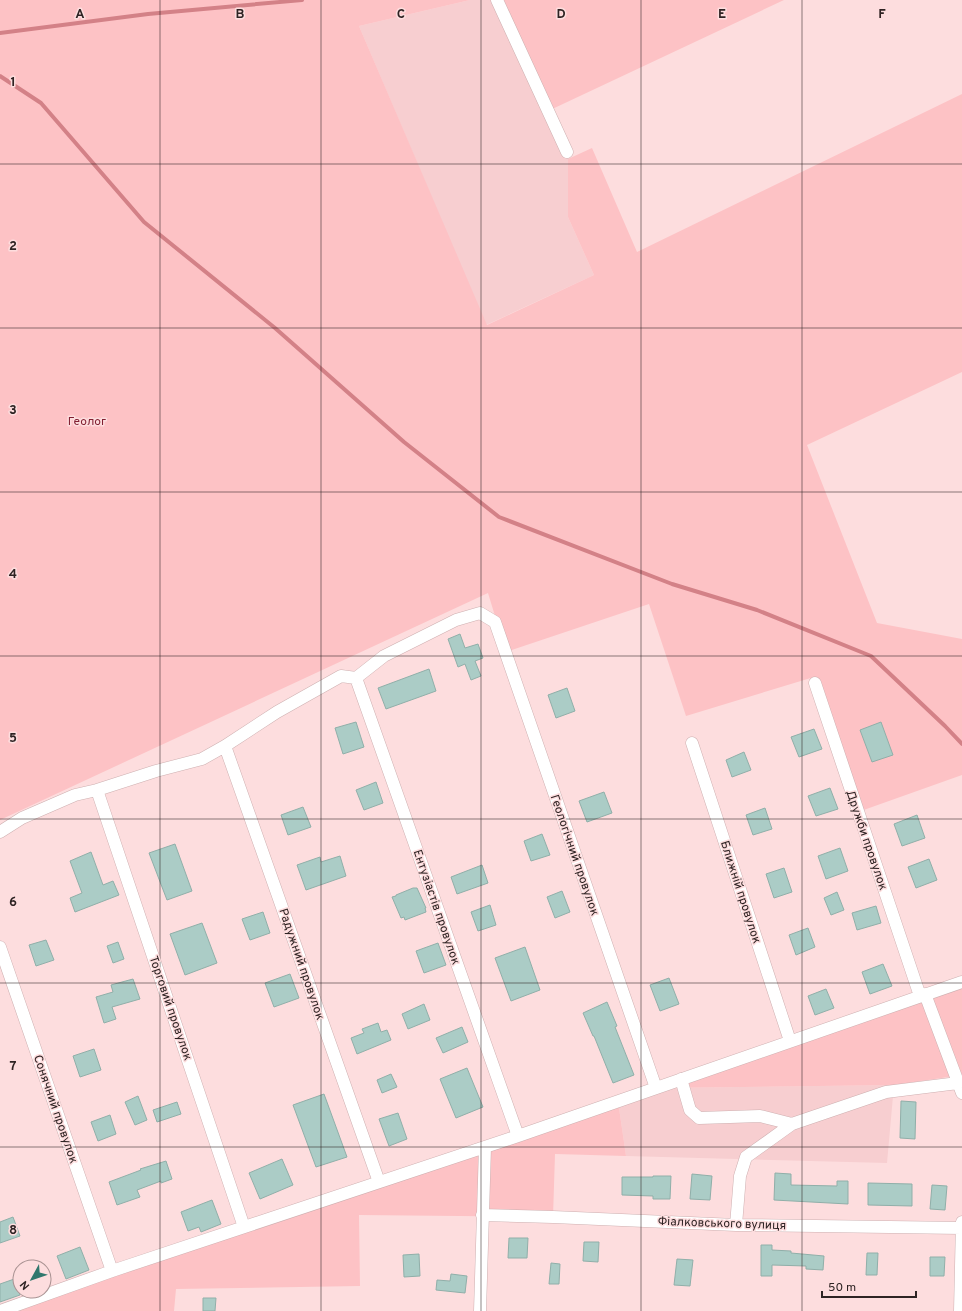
<svg xmlns="http://www.w3.org/2000/svg" width="962" height="1311" viewBox="0 0 962 1311" font-family="Overpass,sans-serif">
<style>
.built{fill:#f7ced0}
.green{fill:#fdc2c5}
.lines{fill:none;stroke-linecap:round;stroke-linejoin:round}
.stream{stroke:#d38187;stroke-width:4}
.building{fill:#abccc6;stroke:#90afa9}
.minor-casing{stroke:#ceb0b1;stroke-width:13}
.minor{stroke:#fff;stroke-width:12}
.grid{fill:none;stroke:#2e2323;stroke-width:1;stroke-opacity:0.55}
.labels{text-anchor:middle;stroke-width:3;stroke-linejoin:round;paint-order:stroke}
.park-label{font-size:12px;fill:#811f31;stroke:#fdddde}
.street-label{font-size:12px;fill:#2e2323;stroke:#fdddde}
.grid-label{font-size:13px;text-anchor:middle;font-weight:bold;fill:#2e2323;stroke:#fdddde;stroke-width:3;stroke-linejoin:round;paint-order:stroke}
</style>
<rect width="100%" height="100%" fill="#fdddde"/>
<path class="built" d="M470,0H497L548,111L568,159V217L594,275L486,325L359,26Z
M894,1085L887,1163L626,1156L618,1101L656,1088Z"/>
<path class="green" d="M0,0H470L359,26L487,325L594,275L568,217V159L592,148L637,252L962,94V372L807,445L877,623L962,639V775L858,812L814,677L686,716L649,604L506,652L488,593L0,820Z
M497,0H784L548,111Z
M962,982V1074L955,1076L894,1085L656,1088Z
M618,1101L626,1156L555,1154L553,1217L359,1215L360,1286L176,1289L174,1311H0Z"/>
<g class="lines">
<path class="stream" d="M0,33L148,14L302,0
M0,76L41,103L144,222L275,328L404,442L499,517L672,584L757,610L871,656L945,726L962,744"/>
</g>
<path class="building" d="M460,634L465,648L478,644L483,658L475,661L481,676L471,680L465,664L458,667L448,639Z
M429,669L436,691L386,709L378,688Z
M567,688L575,711L556,718L548,695Z
M356,722L364,747L343,754L335,728Z
M881,722L893,755L872,762L860,730Z
M814,729L822,749L799,757L791,737Z
M744,752L751,770L732,777L726,760Z
M376,782L383,803L364,810L356,790Z
M830,788L838,809L816,816L808,796Z
M604,792L612,813L587,822L579,801Z
M303,807L311,827L288,835L281,815Z
M765,808L772,829L753,835L746,815Z
M917,815L925,838L902,846L894,824Z
M542,834L550,855L531,861L524,841Z
M175,844L192,891L167,900L149,853Z
M840,848L848,871L826,879L818,856Z
M91,852L103,885L113,881L119,895L75,912L70,898L82,893L70,861Z
M340,856L346,876L306,890L297,865L320,857L321,862Z
M929,859L937,880L916,888L908,867Z
M482,865L488,883L457,894L451,877Z
M784,868L792,892L774,898L766,874Z
M413,888H417L426,908H425L426,912L405,920L404,917L401,918L392,897L396,896V895Z
M562,891L570,912L555,918L547,897Z
M837,892L844,910L831,915L824,898Z
M490,905L496,925L478,931L471,912Z
M876,906L881,923L857,930L852,913Z
M263,912L270,933L250,940L242,919Z
M202,923L217,963L185,975L170,934Z
M808,928L815,947L796,955L789,935Z
M46,940L54,960L36,966L29,945Z
M118,942L124,959L113,963L107,946Z
M438,943L446,965L424,973L416,951Z
M525,947L540,990L511,1001L495,958Z
M883,964L892,986L870,994L862,972Z
M290,974L299,998L274,1007L265,983Z
M669,978L679,1004L660,1011L650,985Z
M133,979L140,999L112,1007L116,1019L104,1023L96,997L113,992L111,985Z
M826,989L834,1008L815,1015L808,996Z
M607,1002L617,1026L615,1027L634,1075L613,1083L594,1036H593L583,1013Z
M424,1004L430,1020L408,1029L402,1014Z
M378,1023L381,1032L387,1030L391,1040L357,1054L351,1038L364,1033L362,1029Z
M462,1027L468,1042L443,1053L436,1038Z
M94,1049L101,1070L80,1077L73,1056Z
M467,1068L483,1107L456,1118L440,1079Z
M391,1074L397,1087L382,1093L377,1080Z
M324,1094L347,1157L316,1167L293,1105Z
M138,1096L147,1120L135,1125L125,1102Z
M901,1101L916,1102L915,1139L900,1138Z
M177,1102L181,1114L157,1122L153,1110Z
M398,1113L407,1139L389,1146L379,1119Z
M110,1115L116,1134L98,1141L91,1122Z
M282,1159L293,1185L260,1199L249,1173Z
M166,1161L172,1179L161,1183V1181L137,1190L140,1197L117,1205L109,1182L141,1170L140,1169Z
M775,1173L791,1174V1185L837,1186V1181H848V1204L774,1200Z
M692,1174L712,1176L710,1200L690,1199Z
M653,1176H671L670,1199H653V1196L622,1195V1177H653Z
M868,1183L912,1184V1206L868,1205Z
M932,1185L947,1186L945,1210L930,1209Z
M212,1200L221,1224L201,1232L199,1227L188,1231L181,1212Z
M13,1217L20,1236L0,1243V1222Z
M509,1238H528L527,1258H508Z
M584,1242H599L598,1262L583,1261Z
M761,1245H772V1250L791,1251V1253L824,1256L823,1270L806,1269V1266L772,1265V1276H761Z
M80,1247L89,1270L66,1279L57,1256Z
M867,1253H878L877,1275H866Z
M419,1254L420,1276L404,1277L403,1255Z
M930,1257H945L944,1276H930Z
M677,1259L693,1260L690,1286L674,1285Z
M551,1263L560,1264L559,1284H549Z
M451,1274L467,1276L465,1293L436,1290L437,1280L450,1281Z
M20,1277V1295L0,1302V1284Z
M203,1298H216L215,1311H203Z"/>
<g class="lines">
<g class="minor-casing">
<path id="minor" d="M497,0L567,152
M356,678L518,1136
M815,683L920,996
M692,743L790,1041
M225,746L379,1182
M97,790L244,1227
M0,832L22,818L75,795L97,790L156,771L202,759L225,746L277,712L341,676L356,678L384,656L456,620L480,613L495,622L656,1088
M0,947L112,1271
M925,994L962,1093
M681,1079L690,1110L699,1118L760,1116L792,1124
M482,1215L553,1217L736,1225L962,1228
M736,1225L740,1176L746,1157L792,1124L886,1092L958,1083
M0,1311L112,1271L518,1136L962,982
M480,1311L485,1147
M960,1311L962,1222"/>
</g>
<use href="#minor" class="minor"/>
</g>
<path class="grid" d="M160,0V1311M321,0V1311M481,0V1311M641,0V1311M802,0V1311M0,164H962M0,328H962M0,492H962M0,656H962M0,819H962M0,983H962M0,1147H962"/>
<g class="labels">
<g class="park-label">
<text x="87" y="425">Геолог</text>
</g>
<g class="street-label">
<text transform="translate(867 840) rotate(71)" y="4">Дружби провулок</text>
<text transform="translate(575 855) rotate(71)" y="4">Геологічний провулок</text>
<text transform="translate(741 892) rotate(72)" y="4">Ближній провулок</text>
<text transform="translate(437 907) rotate(71)" y="4">Ентузіастів провулок</text>
<text transform="translate(302 964) rotate(71)" y="4">Радужний провулок</text>
<text transform="translate(171 1008) rotate(71)" y="4">Торговий провулок</text>
<text transform="translate(56 1109) rotate(71)" y="4">Сонячний провулок</text>
<text transform="translate(722 1223) rotate(2)" y="4">Фіалковського вулиця</text>
</g>
</g>
<g class="grid-label">
<text x="80" y="18">A</text>
<text x="240" y="18">B</text>
<text x="401" y="18">C</text>
<text x="561" y="18">D</text>
<text x="722" y="18">E</text>
<text x="882" y="18">F</text>
<text x="13" y="86">1</text>
<text x="13" y="250">2</text>
<text x="13" y="414">3</text>
<text x="13" y="578">4</text>
<text x="13" y="742">5</text>
<text x="13" y="906">6</text>
<text x="13" y="1070">7</text>
<text x="13" y="1234">8</text>
</g>
<g transform="translate(32 1279) rotate(230)"><circle r="19" fill="#fdddde" stroke="#aa9393"/>
<path d="M0-3L7 15L0 10L-7 15Z" fill="#31776d"/>
<text y="-6" font-size="11" font-weight="bold" text-anchor="middle" fill="#2e2323">N</text>
</g>
<path d="M822 1291v6h94v-6" fill="none" stroke="#2e2323" stroke-width="2"/>
<text x="828" y="1291" font-size="12" fill="#2e2323" stroke="#fdddde" stroke-width="3" paint-order="stroke">50 m</text>
</svg>
